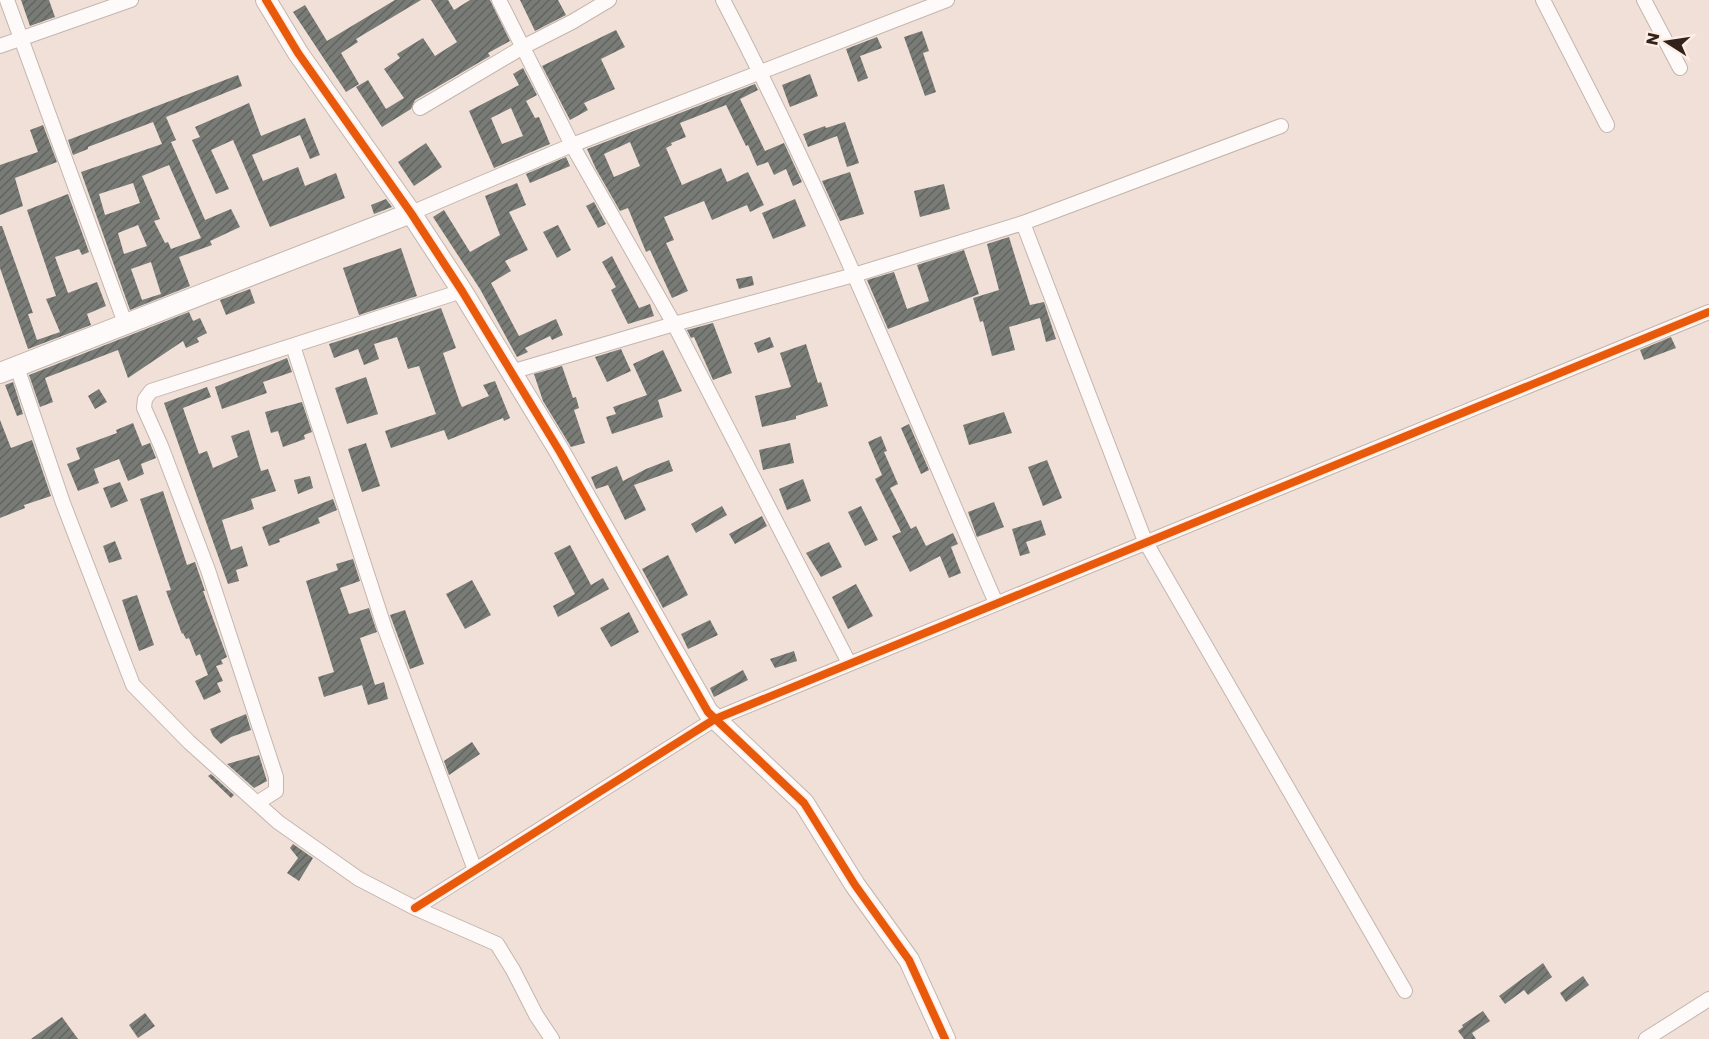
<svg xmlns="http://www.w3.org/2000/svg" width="1709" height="1039" viewBox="0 0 1709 1039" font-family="Poppins,sans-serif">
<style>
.building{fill:url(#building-hatch);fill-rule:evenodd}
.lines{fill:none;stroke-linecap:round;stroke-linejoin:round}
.street-casing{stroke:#c3b6ae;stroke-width:16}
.secondary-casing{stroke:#c3b6ae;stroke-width:22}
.street{stroke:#fdfaf9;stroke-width:14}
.secondary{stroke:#fdfaf9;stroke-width:20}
.cycleway-casing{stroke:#fdede5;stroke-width:11}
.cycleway{stroke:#e8590c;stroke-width:8}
</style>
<defs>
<pattern id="building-hatch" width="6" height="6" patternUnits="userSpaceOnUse" patternTransform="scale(1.5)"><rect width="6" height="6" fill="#787b76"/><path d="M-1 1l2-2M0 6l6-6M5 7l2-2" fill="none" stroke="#636460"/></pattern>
</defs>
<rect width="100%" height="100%" fill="#f0e0d8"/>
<path class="building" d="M21,0H49L55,17L30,26Z
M395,0H421L356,39L358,42L341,53L359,84L346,92L293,12L305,5L327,41Z
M431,0H448L454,10L470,0H490L510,41L488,53L490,56L415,100L411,109L382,127L356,87L368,80L386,109L404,98L384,69L400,58L397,54L423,38L435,56L457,42Z
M520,0H558L566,15L535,31Z
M616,30L625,47L601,59L615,89L584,103L588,110L570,120L542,66Z
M922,31L929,51L923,53L936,92L925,96L904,37Z
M877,37L882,48L860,56L868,78L858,82L846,49Z
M523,68L537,95L526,101L535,118L539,117L550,144L494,168L469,111L519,85L513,74ZM511,108L523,136L502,144L491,118Z
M810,74L818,96L790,107L782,85Z
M238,75L242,86L166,117L176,140L171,142L205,220L231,209L240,227L210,241L212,245L179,257L190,286L130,310L81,172L162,144L153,122L88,147V149L73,155L68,140ZM169,165L201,238L171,249L168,242L165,243L154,221L160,219L142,176ZM133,183L140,203L105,215L99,194ZM138,225L147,246L124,254L118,233ZM151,262L161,294L142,300L131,269Z
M755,84L758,90L740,99L765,151L784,143L802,182L793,186L786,169L774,175L768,162L757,166L748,145L746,146L726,105L680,123L686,137L671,143L672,145L666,148L682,185L721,168L727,182L748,172L764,205L750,212L747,205L712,220L704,201L664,217L674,240L666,243L688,291L672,298L650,250L646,252L628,208L620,211L596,169L587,149ZM630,142L640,166L614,177L604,154Z
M249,103L261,136L305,118L320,155L310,159L300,135L252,155L263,181L298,167L305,186L336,173L345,198L270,227L233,140L211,150L229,189L216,194L192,140L200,137L195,127Z
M845,122L859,163L847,167L837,136L808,147L803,134L825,126L826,128Z
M43,125L57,162L15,178L23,206L0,215V165L38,152L30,130Z
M426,143L442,167L414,186L398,162Z
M566,157L570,166L530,183L526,174Z
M850,172L864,214L840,221L822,181Z
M517,183L526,205L509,212L528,250L505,261L511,271L491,283L519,336L556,319L563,335L552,340L550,336L525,348L528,352L517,357L480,289L433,217L444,210L470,252L500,235L485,196Z
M944,184L950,209L920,217L914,191Z
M68,194L89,252L82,255L79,249L55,257L68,293L97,282L106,306L87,314L91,325L28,349L0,268V226H2L33,313L28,314L37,340L60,332L46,299L56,296L27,210Z
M386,199L392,207L374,214L371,205Z
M795,199L806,226L773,239L762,213Z
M594,202L606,224L598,228L586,206Z
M558,225L571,250L557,258L543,232Z
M1009,237L1030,305L1044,302L1056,339L1046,342L1040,318L1009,327L1015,350L992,356L983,321L980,322L973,298L999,290L987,244Z
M401,248L417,296L359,315L343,268Z
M964,250L979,294L888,329L867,280L894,272L907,309L929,301L917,265Z
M612,256L639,308L650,304L654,316L628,324L611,290L616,287L602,262Z
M752,276L754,285L739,289L736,279Z
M250,289L255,303L226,315L220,300Z
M441,308L456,348L443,353L460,403L462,407L489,396L483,385L495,381L510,418L504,421L503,418L448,440L444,430L391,448L385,431L436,414L419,366L408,369L397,337L374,344L379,359L364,365L358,349L334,358L329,344Z
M189,312L193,321L200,318L207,333L197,338L199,342L186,348L183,341L128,378L118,350L45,378L53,402L40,407L29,375Z
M713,323L732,373L713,380L694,337L691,338L687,330Z
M770,337L774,347L758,353L754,343Z
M1671,337L1676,348L1644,360L1640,350Z
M806,344L818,383L821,382L828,406L796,416V419L762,427L755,396L791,387L780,353Z
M621,349L631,371L607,382L595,357Z
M663,350L682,391L658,400L663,417L612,434L606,417L616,414L613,407L647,395L633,364Z
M287,358L292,372L263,382L267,393L222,409L215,387Z
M562,366L573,398L576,397L579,408L574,410L585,443L571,447L543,401L534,374Z
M366,377L378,414L347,424L335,388Z
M13,382L23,414L17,416L5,385Z
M207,387L211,397L183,408L199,454L207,451L213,468L238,457L231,436L249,430L261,471L268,469L276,491L251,499L254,509L222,520L231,550L242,546L248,566L236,570L239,581L228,584L164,403Z
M99,389L107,402L95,409L88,396Z
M302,402L312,432L304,435L305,439L283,447L278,431L271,433L265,412Z
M1004,412L1012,433L969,445L963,425Z
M0,420L11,448L32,440L51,496L24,505L25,508L0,518Z
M133,423L142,446L150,443L156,458L141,464L144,474L128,481L119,459L94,469L99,483L78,491L67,464L80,459L76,448L117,433L116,430Z
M909,424L929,470L921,474L901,428Z
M881,436L887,451L884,452L898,484L890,488L911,529L916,526L926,546L953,533L958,544L951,547L961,573L949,578L940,556L910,572L892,536L901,532L875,479L882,475L868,442Z
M366,443L380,486L362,492L348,449Z
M790,443L794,463L763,470L759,450Z
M669,460L673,471L634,485L646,510L625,520L608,485L596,489L591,477L617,466L623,481L646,469Z
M1047,460L1062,498L1043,506L1028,467Z
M310,476L313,488L298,494L294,480Z
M803,479L811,501L787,510L779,489Z
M120,482L128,501L111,508L103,488Z
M163,491L187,565L195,562L205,591H203L227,657L221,660L223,664L216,666L223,681L217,683L221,692L204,700L195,681L208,675L200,654L196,656L189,638L186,639L183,633L182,634L166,591L171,590L140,499Z
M333,499L337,510L318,518L320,523L279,539L280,542L269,546L262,527Z
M994,502L1004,527L977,537L968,512Z
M722,506L727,515L696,533L691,524Z
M861,506L878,540L865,546L848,512Z
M762,516L767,526L735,544L729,534Z
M1041,520L1046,535L1026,542L1030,553L1020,556L1012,529Z
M115,541L122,559L109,563L103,546Z
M829,542L842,567L821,577L806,553Z
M570,545L591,585L603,578L609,589L558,617L553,606L575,594L554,553Z
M668,555L688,595L663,608L642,569Z
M353,559L360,581L340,588L349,614L369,608L377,632L360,638L375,685L384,682L388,699L368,705L362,685L324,697L318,677L334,672L306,581L338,570L336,564Z
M472,580L491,615L465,629L446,594Z
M856,584L873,616L848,629L832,597Z
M137,595L154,645L139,651L122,600Z
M405,610L424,664L410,669L390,615Z
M629,612L639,632L611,647L600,628Z
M710,620L718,635L688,649L681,634Z
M794,651L797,661L775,668L770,659Z
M743,670L748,680L714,697L710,688Z
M246,714L251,730L231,737L221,744L213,736L210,729Z
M472,742L480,754L449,775L444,761Z
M259,755L267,781L254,788L227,764Z
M211,774L234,795L231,798L208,776Z
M293,844L313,858L299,881L287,873L298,858L290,848Z
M1543,963L1552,977L1528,995L1524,990L1505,1004L1499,996Z
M1583,976L1589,985L1566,1002L1560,993Z
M1483,1011L1490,1021L1472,1033L1476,1039H1464L1458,1031L1463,1027L1462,1025Z
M145,1013L155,1026L138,1038L129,1025Z
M62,1017L78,1039H31Z"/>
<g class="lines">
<g class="street-casing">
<path id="street" d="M7,0L125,323
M499,0L572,145L674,324L849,663
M723,0C825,195 908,401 996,603
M1543,0L1607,125
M1644,0L1680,68
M0,46L131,0
M420,108L523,47L572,22L609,0
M411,213L572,145L947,0
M1023,223L1145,541L1405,991
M293,346L385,629L475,870
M17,367L63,503L133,685L189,742L278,822L359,879L415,908L497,944L513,970L536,1015L552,1039
M511,372L674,324L854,275L1023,223L1281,126
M257,803L276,791V777L208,570L161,446L144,408L145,399L151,391L462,291
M415,908L715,719L1709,312
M1646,1039L1709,999"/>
</g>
<g class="secondary-casing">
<path id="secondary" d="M266,0L298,53L411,213L462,291L560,452L708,712L804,803L855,885L909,960L945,1039
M0,373L411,213"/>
</g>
<use href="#street" class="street"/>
<use href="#secondary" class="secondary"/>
<g class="cycleway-casing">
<path id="cycleway" d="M266,0L298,53L411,213L462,291L560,452L708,712L804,803L855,885L909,960L945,1039
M415,908L715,719L1709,312"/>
</g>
<use href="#cycleway" class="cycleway"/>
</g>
<g transform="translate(1667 42) rotate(282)" stroke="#fdede5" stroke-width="4.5" paint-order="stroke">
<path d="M0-4.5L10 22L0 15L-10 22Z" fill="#31231c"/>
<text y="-9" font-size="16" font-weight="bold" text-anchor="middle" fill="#31231c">N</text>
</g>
</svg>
